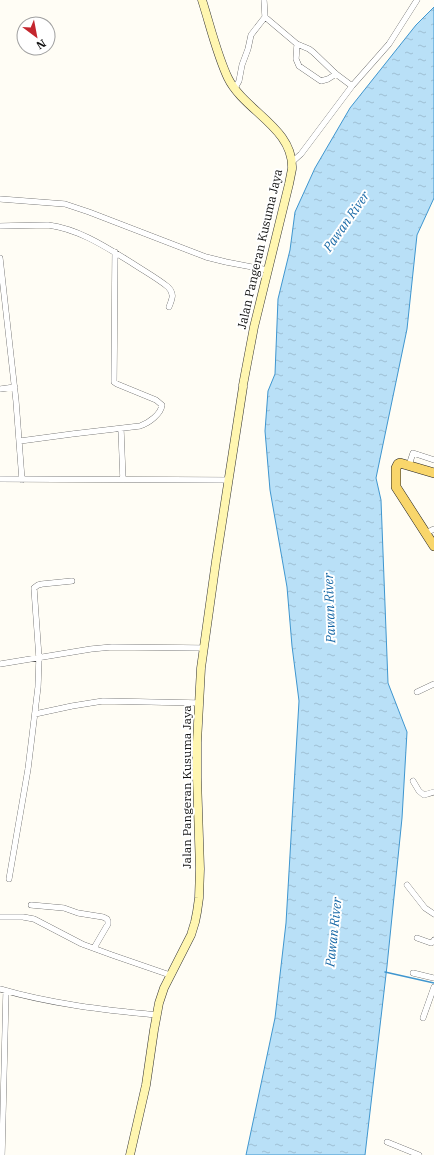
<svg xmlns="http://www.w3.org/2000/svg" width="434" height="1155" viewBox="0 0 434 1155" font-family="'IBM Plex Serif',serif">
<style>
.water{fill:url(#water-ripples);stroke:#3f96cf}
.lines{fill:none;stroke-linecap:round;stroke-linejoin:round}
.stream{stroke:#3f96cf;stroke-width:1.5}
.street-casing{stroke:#444;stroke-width:6}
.secondary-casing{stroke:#333;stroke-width:9}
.primary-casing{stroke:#222;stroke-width:10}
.street{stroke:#fff;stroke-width:5.5}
.secondary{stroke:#fff6b0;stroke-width:8}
.primary{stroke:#f9d66b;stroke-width:9}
.labels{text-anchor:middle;stroke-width:4;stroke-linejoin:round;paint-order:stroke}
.street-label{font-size:12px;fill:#111;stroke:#fff}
.water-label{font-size:13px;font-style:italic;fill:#1768a6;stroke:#fff}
</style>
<defs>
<pattern id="water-ripples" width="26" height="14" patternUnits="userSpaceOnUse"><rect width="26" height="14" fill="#b9e0f7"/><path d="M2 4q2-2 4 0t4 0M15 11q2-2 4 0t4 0" fill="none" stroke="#9ebfd3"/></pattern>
</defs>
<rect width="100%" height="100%" fill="#fffdf5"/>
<path class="water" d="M434,7V198L417,235L407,329L376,478L381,500L388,683L407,732L402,818L387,966L365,1155H246L275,1018L286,923L299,701L292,646L287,587L270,490L265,431L268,391L275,374L278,299L290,250L295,212L315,168L350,108L416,25Z"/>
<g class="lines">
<path class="stream" d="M385,972L434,983"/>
<g class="street-casing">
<path id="street" d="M265,17L297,44L309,49L313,52L336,74L352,86
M297,44L296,59L299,66L321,81L328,79L336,74
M235,88L239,81L242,65L248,49L251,35L265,17L264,0
M292,162L301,154L352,86L389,44L417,0
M0,199L65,204L89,212L206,257L226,262L268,270
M0,226L48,225C79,229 106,247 132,263C144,271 157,278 168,287C175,294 172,299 169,307
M0,258L16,401L22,480
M0,389L15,387
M121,429L123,480
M20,441L72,434L140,426C149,423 161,414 162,405L156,400L117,384L114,382L115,252
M409,465L413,453L434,460
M0,479L228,480
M426,533L434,529
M0,664L91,649L112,647L204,648
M417,692L434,684
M35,714L72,706L103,701L199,703
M413,781L419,791L424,795L434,792
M9,879L28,769L38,687L39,658L34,588L38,585L42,584L72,581
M407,885L425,908L434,914
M31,905L64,908L78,913L103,917L107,919L108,921V924L94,948
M0,917H23L34,919L82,944L112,955L170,975
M417,938L431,943L433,942L434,940
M413,973L434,978
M0,989C51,1004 104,1010 157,1015
M423,1018L434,987
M387,1142L419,1155
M2,1155L6,991"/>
</g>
<g class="secondary-casing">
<path id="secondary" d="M202,0C210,25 217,55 228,78C244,111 294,128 292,169C291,174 290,179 289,184L254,327L243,385
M130,1155L146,1085L154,1030L159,1003L164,988L191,935L195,922L197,912L199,898L200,869L197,778V742L201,668L216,561L243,387"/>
</g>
<g class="primary-casing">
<path id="primary" d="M434,473L400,463L398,464L396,468V487L434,546"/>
</g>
<use href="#street" class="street"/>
<use href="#secondary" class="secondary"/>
<use href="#primary" class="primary"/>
</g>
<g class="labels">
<g class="street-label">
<text transform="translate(260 249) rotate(-77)" y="4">Jalan Pangeran Kusuma Jaya</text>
<text transform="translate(187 787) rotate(-90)" y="4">Jalan Pangeran Kusuma Jaya</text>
</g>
<g class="water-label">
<text transform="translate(346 221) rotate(-55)" y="5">Pawan River</text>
<text transform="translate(329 608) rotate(-92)" y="5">Pawan River</text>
<text transform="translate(333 932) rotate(-84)" y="5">Pawan River</text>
</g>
</g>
<g transform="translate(36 36) rotate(148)"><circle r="19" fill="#ffffff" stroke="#a0a0a0"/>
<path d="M0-3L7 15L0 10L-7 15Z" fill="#c4262e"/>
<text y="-6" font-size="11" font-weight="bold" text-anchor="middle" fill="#111111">N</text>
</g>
</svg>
